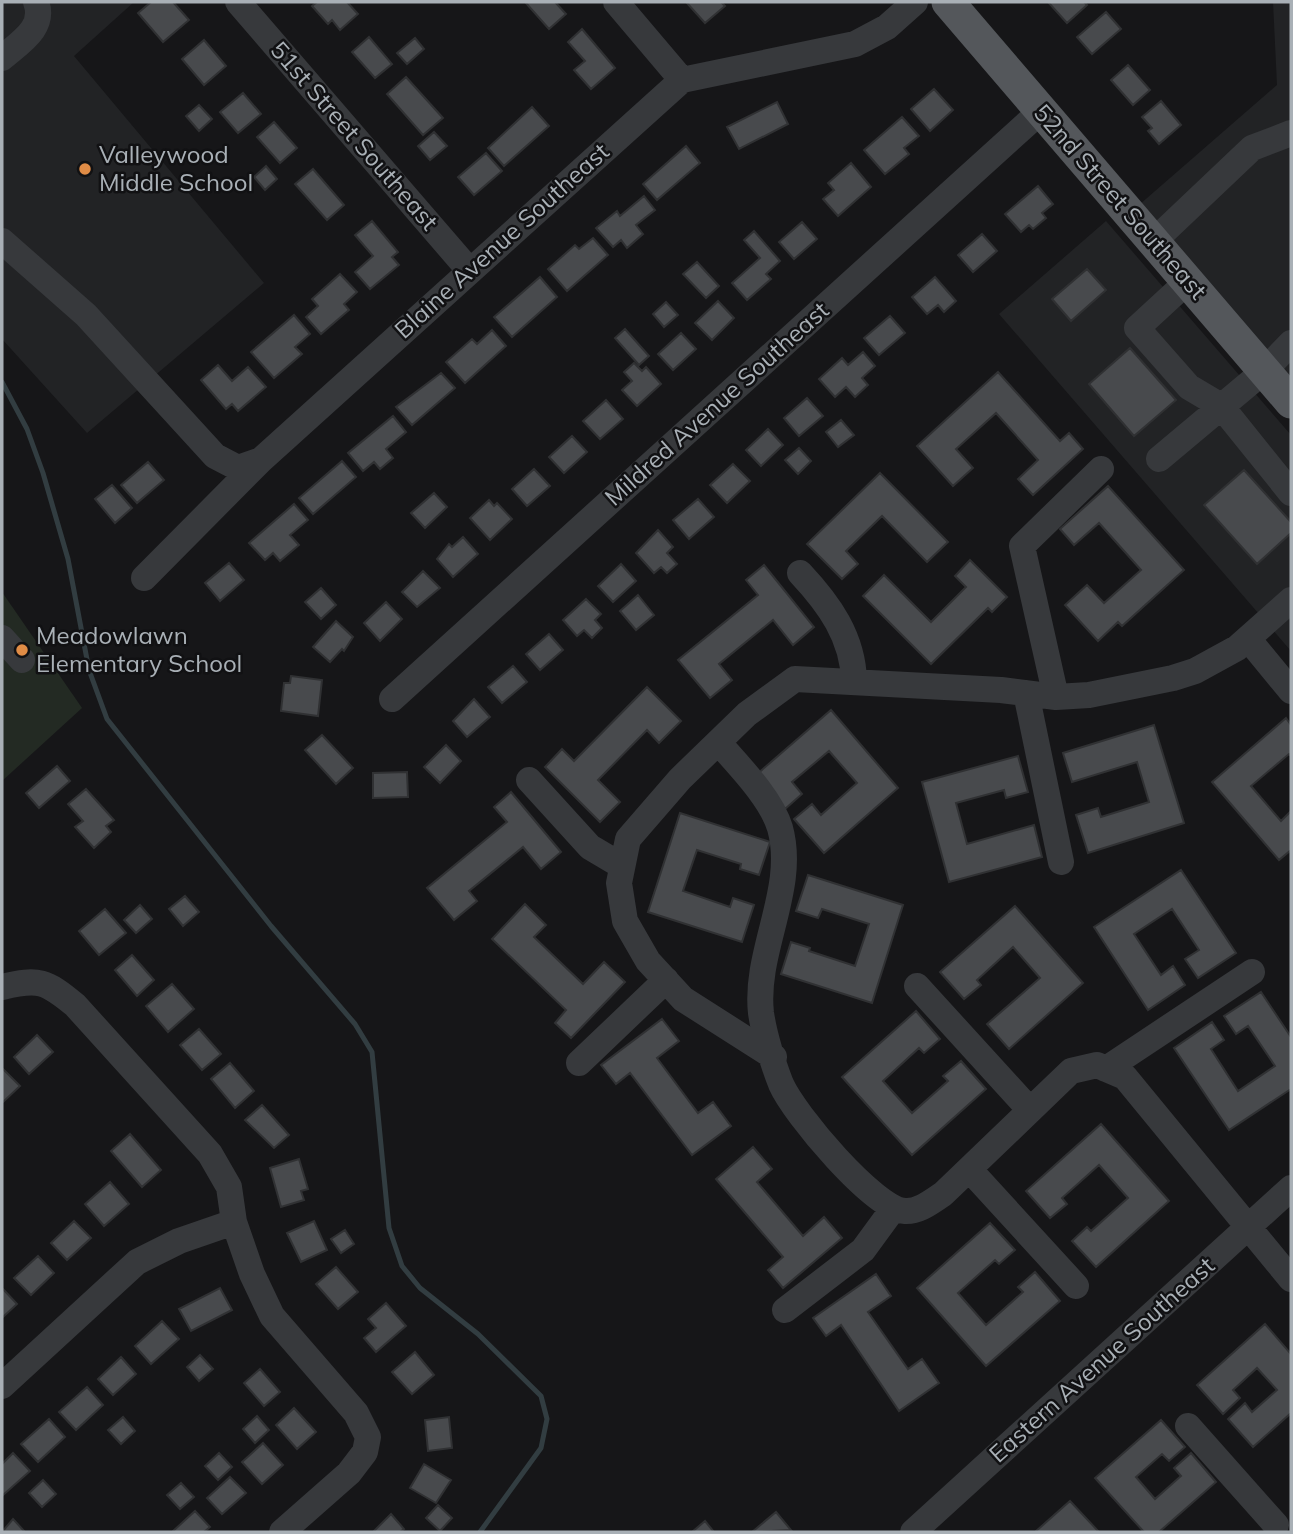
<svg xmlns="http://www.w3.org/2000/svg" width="1293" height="1534" viewBox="0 0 1293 1534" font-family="Mulish,sans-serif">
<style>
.built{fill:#222325}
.green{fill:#232a23}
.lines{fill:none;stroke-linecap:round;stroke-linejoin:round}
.stream{stroke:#323d41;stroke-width:5}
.building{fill:#484a4d;stroke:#303133;stroke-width:2}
.minor{stroke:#37393c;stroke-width:26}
.major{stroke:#54575b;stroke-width:33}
.poi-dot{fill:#e08c46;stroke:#111113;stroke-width:2.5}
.labels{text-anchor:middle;stroke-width:5;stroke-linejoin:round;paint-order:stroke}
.street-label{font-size:24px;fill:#a9b0b6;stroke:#111113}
.poi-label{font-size:24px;fill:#a9b0b6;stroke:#111113;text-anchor:start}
</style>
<rect width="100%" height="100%" fill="#161618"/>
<path class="built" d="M2,2H134L74,56L264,283L87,433L2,339Z
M1273,2H1291V382L1139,205L1277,85Z
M1106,221L1291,435V651L999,314Z"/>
<path class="green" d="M2,592L82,708L2,781Z"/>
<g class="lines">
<path class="stream" d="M2,382L27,429L43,473L68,559L89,670L107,719L271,926L355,1024L372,1052L389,1228L402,1266L420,1288L478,1334L541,1396L547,1419L541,1448L480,1532"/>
</g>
<path class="building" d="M151,2H173L189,20L163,42L138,13Z
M317,2H347L358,14L340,30L332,20L328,24L312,6Z
M525,2H555L566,14L549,29Z
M686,2H721L725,6L705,23Z
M1048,2H1084L1087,5L1067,23Z
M1106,12L1121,29L1092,54L1077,37Z
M582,29L615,68L591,89L574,70L585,61L568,42Z
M369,37L392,64L375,78L352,52Z
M415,38L424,49L407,64L397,53Z
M204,40L226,66L204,85L182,59Z
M1128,65L1150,90L1133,105L1111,80Z
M406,77L443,118L423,135L387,94Z
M934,89L953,110L930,131L911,109Z
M243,93L261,114L238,133L220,112Z
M1161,101L1181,125L1159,144L1148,131L1152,128L1142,117Z
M777,102L788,124L739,149L727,127Z
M199,105L212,119L199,131L186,116Z
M532,107L549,126L504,166L488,148Z
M902,117L919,136L904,148L909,154L885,174L864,150Z
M274,122L297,148L280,163L257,137Z
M434,132L447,146L430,160L418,146Z
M686,146L700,163L657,200L643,184Z
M486,153L502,171L474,195L458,177Z
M851,163L871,187L838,216L823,199L834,190L828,183Z
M266,166L277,179L265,190L254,177Z
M313,169L344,205L327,220L295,184Z
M1038,186L1053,204L1042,213L1046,218L1033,229L1029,225L1021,232L1005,214Z
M644,196L655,210L636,225L643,234L627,248L621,240L613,247L596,228L617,211L620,216Z
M372,221L398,252L392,257L399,265L370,289L355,272L373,256L355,235Z
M802,222L817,239L794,259L779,242Z
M754,231L780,261L766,274L771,279L747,300L732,283L760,258L744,240Z
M982,234L997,251L973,272L958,255Z
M593,238L608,255L567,291L548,269L575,245L579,249Z
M697,262L719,286L706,298L683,274Z
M1087,269L1106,290L1071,321L1052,299Z
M340,274L357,292L344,304L349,310L321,334L306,317L318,306L312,299Z
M540,277L557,297L512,337L494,317Z
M935,277L956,301L944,312L938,305L927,314L912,297Z
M718,301L734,318L712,340L695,323Z
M666,302L678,315L664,327L653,314Z
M294,315L310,334L295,347L302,354L274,378L251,352Z
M890,316L905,333L879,355L864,338Z
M625,329L649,356L639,365L615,338Z
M492,330L506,346L465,383L446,362L472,339L477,344Z
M681,333L696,349L673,370L658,354Z
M1130,348L1176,400L1134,436L1089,384Z
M863,352L875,366L862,378L868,385L855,397L846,387L835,397L819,379L842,358L848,365Z
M634,363L642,371L646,367L661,384L637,406L622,390L632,381L624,372Z
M218,365L232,381L248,367L266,387L238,411L232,404L226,409L201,380Z
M998,372L1060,441L1069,433L1083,449L1033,495L1018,479L1038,460L996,413L956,449L973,468L953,486L917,446Z
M441,373L455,388L412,425L396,407Z
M807,398L823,416L799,436L784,418Z
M606,400L623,419L600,439L583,421Z
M393,416L406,432L386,449L393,458L380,469L374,462L363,471L348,453Z
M841,420L854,435L838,447L826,432Z
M768,429L783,445L761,466L746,450Z
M572,436L587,452L564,473L549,457Z
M799,448L811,461L798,474L785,460Z
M342,461L356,477L313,514L299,498Z
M148,462L164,480L137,503L121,485Z
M733,464L750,481L727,503L710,485Z
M534,469L550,486L527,506L512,489Z
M1244,470L1291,522V533L1257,564L1204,505Z
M880,473L948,542L927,562L882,516L846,551L858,564L842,579L807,544Z
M112,485L132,508L115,523L95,499Z
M1108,486L1184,570L1122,626L1118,622L1098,641L1065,605L1087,585L1104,603L1141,570L1099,523L1074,545L1060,529Z
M434,493L447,507L425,528L411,513Z
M698,499L714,517L689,539L673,520Z
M489,500L494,506L497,503L512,519L490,540L470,518Z
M294,504L308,520L290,535L299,545L280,561L273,553L265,560L249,543Z
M658,530L673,547L667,553L677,564L667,573L661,567L654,573L636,553Z
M463,537L478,554L453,577L437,559L449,544L452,547Z
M970,560L1007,597L992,612L988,608L931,664L863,596L884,575L931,622L966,587L955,576Z
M229,563L244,580L220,601L205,583Z
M621,564L636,581L613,602L598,586Z
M764,565L814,627L793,645L773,620L719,664L732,680L710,698L678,660L758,595L746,580Z
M423,571L440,588L417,607L402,592Z
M321,588L336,605L321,619L305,602Z
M638,595L654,615L636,630L620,611Z
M586,599L601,614L595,620L602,628L592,638L584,630L577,636L563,620Z
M386,602L402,619L380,641L364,623Z
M336,621L353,637L344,651L342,649L330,662L313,647Z
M549,634L563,650L540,670L526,654Z
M513,666L527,682L502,703L488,687Z
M291,676L322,680L318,716L281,711L284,683H290Z
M647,687L681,721L659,743L647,730L598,780L620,802L600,822L545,767L562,749L574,761Z
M474,699L490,717L467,737L453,721Z
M831,710L898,788L824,853L794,819L812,804L821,815L857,783L829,751L792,782L802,794L785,809L756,775Z
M1286,718L1291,725V756L1289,754L1251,786L1281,821L1291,811V850L1279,860L1212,782Z
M1154,725L1184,823L1088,853L1076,815L1098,808L1101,817L1149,802L1137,762L1072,782L1063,753Z
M322,735L353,768L336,784L305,750Z
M446,745L461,761L440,783L424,767Z
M1018,756L1028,792L1006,798L1004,790L956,803L967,844L1034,825L1042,857L949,882L922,782Z
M57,766L70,781L39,808L26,793Z
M407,772L408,797L373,798V773Z
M86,789L114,820L106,826L111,832L94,848L75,827L83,821L68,804Z
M511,792L561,852L541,869L523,847L469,891L477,901L454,920L427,888L507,822L494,807Z
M680,813L770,842L759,875L740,869L741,864L697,850L683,891L730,907L733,898L754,905L742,942L648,912Z
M1181,870L1236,953L1198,978L1185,959L1199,950L1172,909L1134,934L1161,975L1173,966L1185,985L1148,1010L1094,927Z
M808,875L903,905L872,1003L781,974L791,942L810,948L809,951L855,966L869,924L822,909L818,918L796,911Z
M185,896L199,912L183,926L169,909Z
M525,904L546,925L534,937L583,984L604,962L625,982L571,1038L555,1023L566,1010L492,939Z
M140,905L152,919L136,933L124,920Z
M1015,906L1083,983L1009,1049L987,1024L1040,978L1013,947L977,980L981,985L964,999L940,972Z
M105,909L126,933L99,955L79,931Z
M132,955L154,980L137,996L115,970Z
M172,984L194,1009L168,1032L146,1006Z
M1261,992L1291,1037V1089L1229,1130L1174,1048L1212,1022L1224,1040L1211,1049L1238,1091L1275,1066L1248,1026L1236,1034L1224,1016Z
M916,1011L940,1039L924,1053L919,1048L883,1081L912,1113L948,1081L943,1076L961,1061L986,1089L912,1155L842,1077Z
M662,1019L679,1041L657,1058L698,1113L713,1102L731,1126L692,1155L630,1073L616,1084L601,1065Z
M199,1029L221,1054L202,1070L180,1045Z
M37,1035L53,1052L29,1074L14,1057Z
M230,1063L254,1091L235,1108L211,1079Z
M3,1069L20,1086L2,1103V1070Z
M262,1105L289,1135L274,1148L245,1120Z
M1101,1124L1169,1201L1096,1267L1072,1241L1087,1227L1091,1231L1128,1198L1099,1165L1062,1198L1067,1204L1050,1218L1026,1191Z
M130,1134L161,1170L142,1187L111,1151Z
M753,1147L772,1169L757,1182L803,1236L824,1217L842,1238L783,1288L768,1270L783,1257L716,1179Z
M299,1159L308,1189L301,1191L304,1200L281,1207L270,1168Z
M110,1182L129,1204L104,1226L85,1204Z
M74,1221L91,1238L67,1260L51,1243Z
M314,1221L327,1250L301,1262L287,1233Z
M990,1223L1015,1250L999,1264L995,1260L958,1293L986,1325L1023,1292L1018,1287L1035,1272L1060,1301L986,1366L917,1288Z
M345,1230L354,1244L341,1253L331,1239Z
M38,1256L54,1273L31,1295L14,1278Z
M336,1267L358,1292L338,1309L316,1284Z
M876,1274L891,1296L868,1312L908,1369L922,1359L939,1383L899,1411L841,1325L826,1336L813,1318Z
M2,1288L17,1304L2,1318Z
M220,1288L232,1310L191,1331L179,1309Z
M386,1303L406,1326L376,1352L364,1338L376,1328L368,1319Z
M162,1321L179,1339L151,1364L135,1346Z
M1265,1324L1291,1354V1413L1253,1447L1228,1419L1245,1403L1252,1412L1277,1390L1257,1368L1233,1390L1240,1398L1223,1414L1197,1385Z
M415,1352L434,1375L412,1394L392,1372Z
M200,1355L213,1369L199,1381L187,1367Z
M121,1357L136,1374L113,1395L98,1379Z
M260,1369L280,1392L264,1406L244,1383Z
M87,1387L103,1405L76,1430L59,1412Z
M294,1408L316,1432L297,1449L276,1425Z
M257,1416L269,1430L255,1443L243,1429Z
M123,1417L135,1431L121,1444L108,1430Z
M449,1417L452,1448L428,1451L425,1420Z
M49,1419L65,1437L38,1462L21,1444Z
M1161,1420L1185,1447L1169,1461L1162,1454L1136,1477L1155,1499L1181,1476L1174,1468L1191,1453L1216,1482L1159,1532H1144L1095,1478Z
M263,1443L283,1465L262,1484L242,1462Z
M13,1453L30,1471L2,1496V1464Z
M219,1453L232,1467L218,1480L205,1466Z
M424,1464L451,1480L436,1503L410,1488Z
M230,1477L246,1493L222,1514L207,1498Z
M43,1480L56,1494L42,1507L29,1493Z
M181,1483L194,1497L180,1509L167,1495Z
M1070,1501L1099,1532H1035Z
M438,1505L452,1518L440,1531L426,1518Z
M195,1511L210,1527L204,1532H172Z
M776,1512L791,1530L752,1532Z
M391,1514L404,1529L400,1532H373Z
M13,1519L25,1532H2Z
M705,1521L714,1532H692Z"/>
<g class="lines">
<path class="minor" d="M238,2L469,270
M616,2L682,80
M2,58C19,43 46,28 36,2
M2,241L86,315L215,456L238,468L261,460
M1154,241L1252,148L1291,133
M1188,281L1137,328L1189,387L1221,406L1291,493
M1159,459L1264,371L1291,343
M800,573C829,604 853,637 854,681
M144,578L261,460L682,80L855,44L887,27L915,2
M2,638L22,660
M1249,640L1291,691
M1026,693L1061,862
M1056,697L1022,546L1101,469
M392,699L1042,110
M718,742C738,765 771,798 780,828C797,889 754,951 761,1013C764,1034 773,1064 781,1084C794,1114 874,1209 905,1211C919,1212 932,1201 943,1194L1071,1071L1097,1065L1125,1077L1291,1279
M529,780L590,847L622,866
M917,986L1030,1110
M2,987C39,978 46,981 75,1005L210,1154L229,1187L234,1222L252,1274L272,1316L356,1413L368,1437L365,1452L349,1473L282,1532
M774,1057L683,999L648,961L625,921L619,883L628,839L680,779L747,714L795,679L1001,690L1056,697L1089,695L1173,678L1195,671L1237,648L1291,600
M579,1063L666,980
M1106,1069L1252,972
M969,1169L1076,1286
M785,1310L863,1250L893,1209
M2,1386L137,1262L179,1241L234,1222
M1188,1426L1276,1525
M913,1532L1291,1188"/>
<path class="major" d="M948,2L1291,402"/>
</g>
<g class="poi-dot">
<circle cx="85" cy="169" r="7"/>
<circle cx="22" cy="650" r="7"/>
</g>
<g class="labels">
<g class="street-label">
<text transform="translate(354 136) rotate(49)" y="8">51st Street Southeast</text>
<text transform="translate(1120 202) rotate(49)" y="8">52nd Street Southeast</text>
<text transform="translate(502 241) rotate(-42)" y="8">Blaine Avenue Southeast</text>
<text transform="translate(717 404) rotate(-42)" y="8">Mildred Avenue Southeast</text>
<text transform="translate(1102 1360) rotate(-42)" y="8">Eastern Avenue Southeast</text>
</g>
<g class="poi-label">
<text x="99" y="163">Valleywood<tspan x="99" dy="28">Middle School</tspan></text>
<text x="36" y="644">Meadowlawn<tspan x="36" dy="28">Elementary School</tspan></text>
</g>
</g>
<rect width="1293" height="1534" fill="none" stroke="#a9b0b6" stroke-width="7"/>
</svg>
